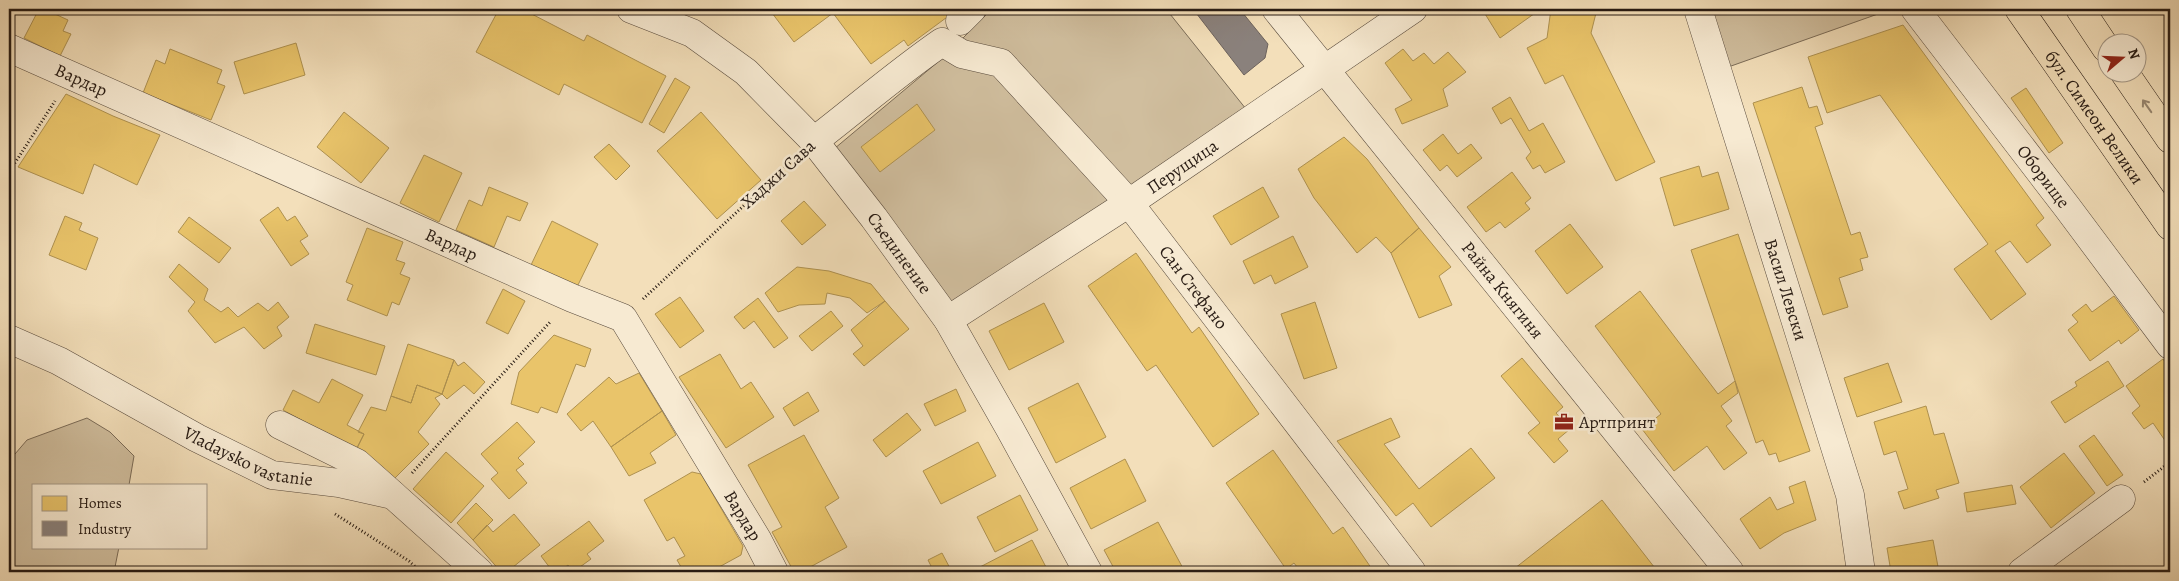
<svg xmlns="http://www.w3.org/2000/svg" width="2179" height="581" viewBox="0 0 2179 581" font-family="Alegreya,serif">
<style>
.green{fill:#d0be9e;stroke:#7b6c58}
.homes{fill:#e9c46a;stroke:#ae9150}
.industry{fill:#8a817c;stroke:#6c625c}
.lines{fill:none;stroke-linecap:round;stroke-linejoin:round}
.minor-casing{stroke:#594b3d;stroke-width:29}
.major-casing{stroke:#261a13;stroke-width:29}
.path{stroke:#261a13;stroke-width:3;stroke-dasharray:1 2.5;stroke-linecap:butt}
.minor{stroke:#f7ead2;stroke-width:28}
.major{stroke:#f3dfba;stroke-width:28}
.oneway{stroke:#97866f}
.labels{text-anchor:middle;stroke-width:5;stroke-linejoin:round;paint-order:stroke}
.street-label{font-size:18px;fill:#261a13;stroke:#f7ead2}
.poi-label{font-size:18px;fill:#261a13;stroke:#f7ead2;text-anchor:start}
</style>
<rect width="100%" height="100%" fill="#f3dfba"/>
<filter id="stains"><feTurbulence type="fractalNoise" baseFrequency=".004" numOctaves="4"/><feColorMatrix values="0 0 0 0 .2 0 0 0 0 .09 0 0 0 0 .02 0 0 0 .5 -.17"/></filter>
<radialGradient id="worn" r=".72"><stop offset=".6" stop-color="#630" stop-opacity="0"/><stop offset="1" stop-color="#630" stop-opacity=".3"/></radialGradient>
<path class="green" d="M992,9H1166L1246,109L950,306L828,154L945,56Z
M1698,9H1892L1717,71Z
M87,418L110,432L134,456L129,485H34V547H119L115,567L111,572H9V461L27,440Z"/>
<path class="homes" d="M39,9H44L68,20L63,31L71,34L60,56L24,38Z
M499,9H522L584,41L587,35L666,76L642,123L564,84L559,95L476,52Z
M769,9H958L908,46L904,40L871,64L833,13L794,42Z
M1482,9H1536L1538,11L1500,38Z
M1551,9H1597L1591,33L1655,162L1616,181L1563,75L1545,84L1527,48L1547,38Z
M1903,25L2044,218L2036,225L2051,245L2027,263L2010,241L1995,251L2026,294L1991,320L1954,269L1988,244L1880,95L1827,113L1808,57Z
M296,43L305,75L244,94L234,62Z
M170,49L222,70L217,83L225,86L211,120L143,93L156,60L165,64Z
M1403,49L1413,61L1424,53L1434,64L1448,52L1466,72L1443,89L1448,106L1402,124L1395,109L1412,100L1385,63Z
M675,78L690,87L664,133L649,124Z
M1802,87L1809,108L1817,106L1823,124L1815,127L1851,235L1860,232L1868,257L1860,259L1863,270L1839,278L1848,307L1823,315L1753,103Z
M2026,88L2063,143L2049,153L2011,98Z
M66,94L113,116L160,135L137,185L94,164L83,194L18,167Z
M1510,97L1529,131L1543,123L1565,162L1545,173L1540,165L1533,169L1526,158L1531,152L1511,118L1501,124L1492,108Z
M917,104L935,130L880,172L861,147Z
M344,112L389,148L361,183L317,147Z
M701,112L761,180L717,219L657,151Z
M9,117L13,119L9,132Z
M1443,134L1458,154L1471,144L1482,158L1457,177L1447,165L1440,171L1423,150Z
M1344,137L1367,159L1419,228L1391,253L1376,237L1357,253L1314,198L1298,169Z
M609,144L630,166L616,180L594,157Z
M424,155L462,173L439,222L400,203Z
M1699,166L1702,177L1718,172L1729,209L1674,226L1660,178Z
M1512,172L1531,198L1525,203L1530,209L1505,228L1500,222L1486,232L1467,207Z
M489,187L528,203L520,221L507,216L494,247L456,230L469,200L482,206Z
M1263,187L1279,217L1231,245L1213,216Z
M804,201L826,225L802,245L781,221Z
M278,207L287,221L295,216L308,236L300,241L309,254L291,266L260,220Z
M65,216L82,223L79,230L98,238L86,270L49,255Z
M189,217L231,248L219,263L178,232Z
M552,221L598,244L577,287L531,265Z
M1570,224L1603,267L1567,294L1535,251Z
M367,228L403,242L396,260L405,263L400,274L410,278L399,305L392,302L387,316L347,300L353,285L346,282Z
M1419,228L1451,267L1439,276L1452,305L1419,318L1391,253Z
M1738,234L1810,451L1779,462L1776,453L1769,455L1763,440L1756,443L1691,250Z
M1293,236L1308,267L1275,284L1271,275L1254,284L1243,261Z
M1136,253L1192,333L1199,327L1259,414L1213,447L1156,365L1147,371L1088,286Z
M179,264L208,289L204,300L221,312L228,307L238,317L258,303L268,311L278,302L289,317L277,327L282,336L264,349L244,327L215,343L188,311L195,302L169,277Z
M797,267L829,271L871,284L885,301L867,313L850,298L827,293L825,304L799,305L778,312L765,293Z
M503,289L525,301L508,334L486,323Z
M1640,291L1718,394L1735,381L1738,393L1721,406L1732,421L1726,426L1747,453L1724,470L1707,446L1674,471L1642,429L1661,414L1595,326Z
M2114,296L2139,330L2121,344L2119,340L2090,361L2068,330L2078,322L2072,315L2086,304L2092,312Z
M680,297L704,331L680,348L655,314Z
M758,298L788,338L774,348L754,321L744,329L734,317Z
M885,301L909,329L864,366L853,354L863,346L851,330Z
M1315,302L1337,368L1304,379L1281,314Z
M1044,303L1064,342L1009,370L989,331Z
M831,311L843,326L812,351L799,336Z
M315,324L385,346L376,375L306,353Z
M554,335L591,349L585,367L576,364L557,413L541,407L538,413L511,404L519,372Z
M408,344L454,360L442,394L417,385L411,403L391,396Z
M720,354L741,389L751,382L774,417L726,448L679,377Z
M1522,358L1563,407L1556,413L1570,429L1558,439L1568,451L1554,463L1528,433L1540,423L1501,376Z
M2163,359L2170,370V439L2166,442L2153,423L2144,429L2132,413L2140,406L2126,386Z
M454,360L458,366L464,362L485,382L474,394L464,385L447,399L442,394Z
M2108,361L2124,386L2065,423L2051,402L2077,386L2075,382Z
M1888,363L1902,402L1857,417L1844,378Z
M639,373L662,411L611,447L593,421L581,431L567,414L609,377L616,384Z
M332,379L363,395L347,425L364,434L356,450L283,410L293,390L319,403Z
M1078,383L1106,437L1056,463L1028,408Z
M417,385L442,394L435,398L440,404L418,432L429,444L394,479L356,450L364,434L358,432L371,407L386,411L391,396L411,403Z
M956,389L966,411L935,426L924,404Z
M808,392L819,411L794,426L783,408Z
M1926,406L1934,435L1944,433L1959,483L1936,490L1939,498L1904,509L1898,492L1908,489L1896,451L1884,455L1874,422Z
M662,411L676,435L650,453L656,463L629,476L611,447Z
M907,413L921,430L886,457L873,440Z
M1391,418L1400,437L1384,444L1419,489L1471,448L1495,478L1431,527L1413,503L1396,516L1337,441Z
M517,422L535,442L518,458L524,464L516,470L527,483L509,499L491,479L498,473L481,454Z
M804,435L839,498L825,507L847,547L801,572H794L772,532L782,527L748,465Z
M2094,435L2123,475L2107,486L2079,446Z
M978,442L996,476L941,504L923,471Z
M1273,450L1333,534L1343,527L1374,572H1301L1294,563L1286,569L1226,483Z
M446,452L484,486L451,523L413,489Z
M2064,453L2095,493L2051,528L2020,487Z
M1125,459L1146,501L1091,529L1070,488Z
M692,472L701,474L743,546L741,555L710,572H684L677,560L685,556L674,537L667,541L644,500Z
M1805,481L1816,520L1784,533L1760,549L1740,519L1770,497L1777,510L1794,503L1789,487Z
M2012,485L2016,504L1967,512L1964,493Z
M1020,495L1038,530L995,552L977,517Z
M1602,500L1658,572H1510Z
M476,503L493,520L473,540L457,523Z
M514,514L540,545L507,572H501L473,540L487,525L493,532Z
M589,521L604,541L587,554L591,559L573,572L568,565L559,572H553L541,556Z
M1158,522L1185,572H1116L1104,550Z
M1032,540L1048,571L982,572L980,567Z
M1933,540L1939,572H1891L1887,548Z
M942,553L952,572H934L928,560Z"/>
<path class="industry" d="M1193,9H1232L1237,15L1242,12L1268,44L1265,58L1244,75Z"/>
<g class="lines">
<g class="minor-casing">
<g id="minor">
<path id="s1" d="M631,9L692,33L746,72L814,141L874,218L948,320L1010,429L1088,572"/>
<path id="s2" d="M1276,9L1730,572"/>
<path id="s3" d="M1698,9L1850,495L1861,572"/>
<path id="s4" d="M1915,9L2067,207L2170,345"/>
<path d="M960,21L972,9"/>
<path id="s5" d="M9,48L572,298L623,318L757,539L774,572"/>
<path id="s6" d="M814,141C857,108 897,73 942,42L962,54L1001,63L1129,203L1412,572"/>
<path id="s7" d="M948,320L1129,203L1413,9"/>
<path id="s8" d="M9,339L59,361L197,438L272,475L339,483L393,495L479,572"/>
<path d="M280,425L357,463L392,494"/>
<path d="M2022,572L2121,499"/>
</g>
</g>
<g class="major-casing">
<g id="major">
<path id="s9" d="M2019,9L2170,226"/>
<path d="M2080,9L2106,48"/>
<path d="M2124,72L2170,139"/>
</g>
</g>
<path class="path" d="M9,172L55,101
M643,299L793,160
M412,473L551,321
M2144,482L2170,462
M335,514L409,561L421,572"/>
<use href="#minor" class="minor"/>
<use href="#major" class="major"/>
</g>
<defs><path id="oneway-shaft" d="M-6 0H5M1.5-3L5.5 0L1.5 3" fill="none" stroke-width="1.6" stroke-linecap="round" stroke-linejoin="round" transform="scale(1.25)"/></defs>
<use class="oneway" href="#oneway-shaft" transform="translate(2147 106) rotate(-125)"/>
<defs>
<g id="office-bare" transform="scale(1.5)"><path d="M-6-3h4V-5.5h4V-3h4V5H-6ZM-1-4.5V-3h2v-1.5ZM-6 0V1H6V0Z" fill="#8f2418" stroke="#f7ead2" stroke-width="2.5" paint-order="stroke"/></g>
</defs>
<g fill-rule="evenodd">
<use href="#office-bare" x="1564" y="422"/>
</g>
<g class="labels">
<g class="street-label">
<text dy="6" stroke="none"><textPath href="#s5" startOffset="79">Вардар</textPath></text>
<text dy="6" stroke="none"><textPath href="#s9" startOffset="132">бул. Симеон Велики</textPath></text>
<text dy="6" stroke="none"><textPath href="#s7" startOffset="280">Перущица</textPath></text>
<text transform="translate(778 174) rotate(-42)" y="6">Хаджи Сава</text>
<text dy="6" stroke="none"><textPath href="#s4" startOffset="211">Оборище</textPath></text>
<text dy="6" stroke="none"><textPath href="#s5" startOffset="484">Вардар</textPath></text>
<text dy="6" stroke="none"><textPath href="#s1" startOffset="370">Съединение</textPath></text>
<text dy="6" stroke="none"><textPath href="#s6" startOffset="521">Сан Стефано</textPath></text>
<text dy="6" stroke="none"><textPath href="#s3" startOffset="294">Васил Левски</textPath></text>
<text dy="6" stroke="none"><textPath href="#s2" startOffset="361">Райна Княгиня</textPath></text>
<text dy="6" stroke="none"><textPath href="#s8" startOffset="268">Vladaysko vastanie</textPath></text>
<text dy="6" stroke="none"><textPath href="#s5" startOffset="902">Вардар</textPath></text>
</g>
<g class="poi-label">
<text x="1579" y="428">Артпринт</text>
</g>
</g>
<rect width="2179" height="581" fill="none" stroke="#f3dfba" stroke-width="30"/>
<rect x="10" y="10" width="2159" height="561" fill="none" stroke="#261a13" stroke-width="2.5"/>
<rect x="15" y="15" width="2149" height="551" fill="none" stroke="#261a13"/>
<rect x="32" y="484" width="175" height="65" fill="#f7ead2" stroke="#a39786"/>
<rect x="42" y="496" width="25" height="15" fill="#e9c46a" stroke="#a39786"/>
<text x="78" y="508" font-size="15" fill="#261a13">Homes</text>
<rect x="42" y="521" width="25" height="15" fill="#8a817c" stroke="#a39786"/>
<text x="78" y="534" font-size="15" fill="#261a13">Industry</text>
<g transform="translate(2122 58) rotate(71)"><circle r="24" fill="#f7ead2" stroke="#a39786"/>
<path d="M0-4L9 19L0 12L-9 19Z" fill="#8f2418"/>
<text y="-8" font-size="14" font-weight="bold" text-anchor="middle" fill="#261a13">N</text>
</g>
<rect width="100%" height="100%" filter="url(#stains)"/>
<rect width="100%" height="100%" fill="url(#worn)"/>
</svg>
